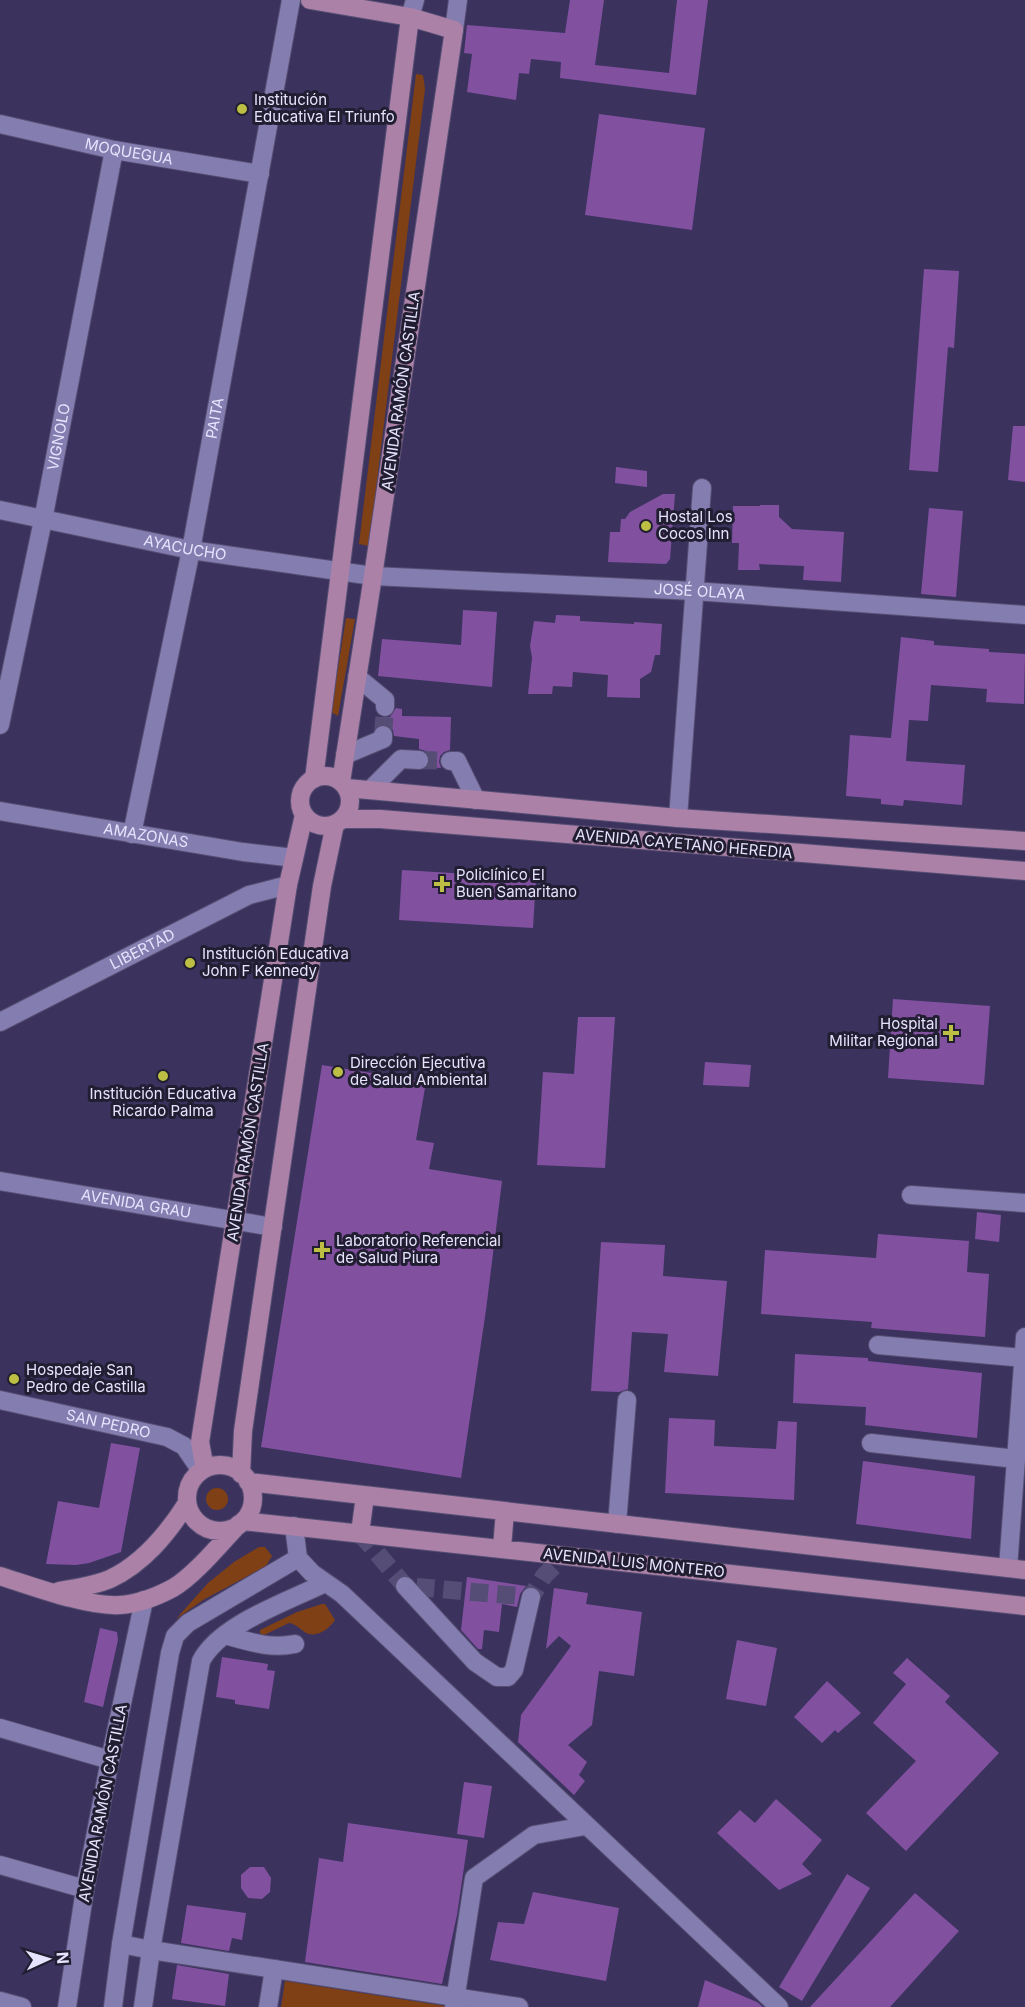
<svg xmlns="http://www.w3.org/2000/svg" width="1025" height="2007" viewBox="0 0 1025 2007" font-family="Inter,sans-serif">
<style>
.green{fill:#7f4015}
.building{fill:#8151a0}
.lines{fill:none;stroke-linecap:round;stroke-linejoin:round}
.minor-tunnel{stroke:#554d76;stroke-width:18;stroke-dasharray:18 9;stroke-linecap:butt}
.minor-casing{stroke:#564e73;stroke-width:20}
.major-casing{stroke:#564e73;stroke-width:20}
.minor{stroke:#847daf;stroke-width:18}
.major{stroke:#ac81a8;stroke-width:18}
.poi-dot{fill:#bcbf44;stroke:#221e32;stroke-width:2}
.labels{text-anchor:middle;stroke-width:6;stroke-linejoin:round;paint-order:stroke}
.poi-label{font-size:15px;fill:#e6e3fe;stroke:#221e32;text-anchor:start}
.street-label{font-size:15px;fill:#e6e3fe;stroke:#221e32}
</style>
<rect width="100%" height="100%" fill="#3b335e"/>
<path class="green" d="M416,74L423,75L425,89L369,546L359,544Z
M346,618L355,619L338,716L331,712Z
M206 1499a11 11 0 1 1 22 0a11 11 0 1 1-22 0Z
M259,1547H265L272,1556L266,1566L203,1600L176,1619L208,1583L234,1562Z
M322,1604H325L335,1620C329,1629 317,1638 306,1633C300,1629 296,1624 289,1623L262,1636L260,1633V1630L297,1612Z
M285,1981L445,2006L444,2007H281Z"/>
<path class="building" d="M570,0H604L595,65L669,73L677,0H708L696,95L560,78L561,62L531,59L529,74L519,73L516,100L467,92L472,54L464,53L467,25L565,33Z
M599,114L705,128L692,230L585,215Z
M924,269L959,271L954,348L948,347L938,472L909,470Z
M1013,426H1025V482L1008,480Z
M616,467L647,471V487L615,483Z
M663,494H675L670,559L666,564L608,562L610,532H620L621,519H625L630,512Z
M760,505H779V517L792,529L844,532L841,582L803,580L804,566L759,564L760,570H738L739,543H732L733,506H760Z
M929,508L963,511L956,597L921,594Z
M463,610L497,612L492,687L378,676L382,639L461,645Z
M556,615L580,616V621L634,624V622L662,624L660,655H655L651,672L640,679V698L607,697L608,675L573,672L572,687L553,686L552,694H528L532,658L530,646L534,621L555,623Z
M901,637L934,641V645L989,649V652L1025,654L1024,704L986,702L987,689L931,685L928,721L909,720L906,761L965,765L962,805L904,800L903,806L881,804V799L846,796L850,735L891,738Z
M396,708L402,709V716L451,717L450,750L444,752L440,756L439,762L441,768L427,767L430,761L429,755L426,751L419,749V739L394,736L393,730L389,726L379,725L380,717H390Z
M402,870L536,878L533,928L399,920Z
M893,999L990,1006L984,1085L888,1078Z
M578,1017H615L605,1168L537,1165L543,1072L574,1074Z
M705,1062L751,1065L749,1087L703,1085Z
M322,1065L426,1082L416,1140L434,1143L429,1169L502,1181L486,1310L461,1478L261,1447Z
M977,1212L1001,1215L999,1242L975,1239Z
M878,1234L969,1241L967,1272L989,1274L985,1337L871,1328L872,1322L761,1314L765,1250L876,1258Z
M601,1242L665,1245L663,1276L727,1281L718,1376L664,1372L668,1334L632,1332L628,1389L619,1392L591,1391Z
M795,1354L868,1358V1361L982,1373L977,1438L865,1425L866,1407L793,1403Z
M669,1418L715,1420L714,1446L776,1449L778,1421L797,1422L794,1500L665,1493Z
M111,1443L140,1448L121,1552L89,1563L76,1565L46,1564L58,1501L99,1508Z
M863,1461L975,1476L971,1539L856,1524Z
M467,1577L526,1586L520,1594L517,1607L502,1604L499,1632L484,1630L482,1649H478L461,1630Z
M554,1588L588,1593L586,1604L642,1612L634,1676L599,1671L592,1725L568,1745L587,1762L579,1775L585,1781L574,1795L518,1742L521,1715L571,1646L559,1636L546,1649Z
M100,1628L117,1632L118,1640L103,1707L84,1702Z
M737,1640L777,1648L766,1706L726,1699Z
M222,1657L268,1664L267,1670L275,1671L269,1709L235,1704V1700L216,1697Z
M907,1658L950,1696L945,1702L999,1753L906,1851L866,1813L916,1761L873,1723L906,1684L893,1673Z
M827,1681L861,1713L838,1733L835,1730L822,1743L794,1717Z
M464,1782L492,1786L484,1838L457,1834Z
M776,1799L822,1840L802,1864L812,1874L779,1890L717,1833L740,1810L755,1823Z
M348,1823L468,1840L457,1915L442,1984L305,1962L319,1858L343,1862Z
M250,1867H264L271,1878L270,1892L262,1899L248,1898L241,1888V1875Z
M847,1874L870,1888L802,2001L779,1987Z
M533,1892L619,1908L606,1981L490,1960L498,1922L524,1924Z
M915,1893L959,1931L890,2007H810Z
M187,1905L246,1913L242,1940L232,1938L229,1951L181,1943Z
M177,1965L229,1974L225,2006L172,1999Z
M705,1980L757,2002L763,2007H698Z"/>
<g class="lines">
<path class="minor-tunnel" d="M383,735L385,707
M419,760L450,761
M360,1533L405,1586L531,1597L544,1576L565,1555"/>
<g class="minor-casing">
<g id="minor">
<path d="M410,17L415,0"/>
<path d="M454,30L458,0"/>
<path id="s1" d="M0,124L114,150L260,174"/>
<path id="s2" d="M0,510L191,550L373,576L694,591L1025,615"/>
<path d="M357,677L385,700V707"/>
<path id="s3" d="M0,725L43,520L114,150"/>
<path d="M345,755L383,739V735"/>
<path d="M450,761H457L476,800"/>
<path d="M370,790L401,759L419,760"/>
<path id="s4" d="M0,811L243,852L294,858"/>
<path d="M678,818L702,488"/>
<path id="s5" d="M132,834L191,550L291,0"/>
<path id="s6" d="M0,1022L249,895L288,885"/>
<path id="s7" d="M0,1181L273,1227"/>
<path d="M911,1195L1025,1203"/>
<path d="M878,1345L1023,1358"/>
<path id="s8" d="M0,1400L167,1437L184,1446L201,1471"/>
<path d="M871,1443L1016,1459"/>
<path d="M617,1524L627,1400"/>
<path d="M294,1526L298,1558L312,1573L342,1594L779,2007"/>
<path d="M1008,1568L1025,1337"/>
<path d="M405,1586L475,1662L497,1677H508L514,1670L531,1597"/>
<path d="M225,1635C250,1642 270,1649 295,1644"/>
<path d="M0,1728L110,1760"/>
<path d="M0,1865L85,1889"/>
<path d="M121,1944L151,1950L519,2007"/>
<path d="M0,2001L22,2007"/>
<path d="M67,2007L85,1889L110,1760L144,1600"/>
<path d="M113,2007L121,1944L170,1653L175,1636L188,1623L298,1558"/>
<path d="M143,2007L151,1950L201,1661C220,1624 289,1601 325,1583"/>
<path d="M268,2007L274,1969"/>
<path d="M454,2007L474,1878L534,1835L585,1826"/>
</g>
</g>
<g class="major-casing">
<path id="major" d="M310,0L410,17L454,30L373,576L341,782
M300 801a25 25 0 1 1 50 0a25 25 0 1 1-50 0Z
M314,779L410,17
M346,788L678,818L1025,841
M343,819H380L1025,871
M187 1498a33 33 0 1 1 66 0a33 33 0 1 1-66 0Z
M205,1469L200,1442L288,885L304,815
M241,1474L243,1431L322,886L335,824
M248,1482L1025,1570
M243,1521L1025,1606
M360,1533L365,1496
M502,1548L505,1511
M0,1576C32,1586 87,1607 120,1605C137,1604 158,1596 173,1588C194,1576 221,1543 239,1524
M59,1591C76,1588 94,1586 110,1579C144,1563 168,1533 187,1503"/>
</g>
<use href="#minor" class="minor"/>
<use href="#major" class="major"/>
</g>
<g class="poi-dot">
<circle cx="242" cy="109" r="6"/>
<circle cx="646" cy="526" r="6"/>
<path d="M439 875h6v6h6v6h-6v6h-6v-6h-6v-6h6z"/>
<circle cx="190" cy="963" r="6"/>
<path d="M948 1024h6v6h6v6h-6v6h-6v-6h-6v-6h6z"/>
<circle cx="338" cy="1072" r="6"/>
<circle cx="163" cy="1076" r="6"/>
<path d="M319 1241h6v6h6v6h-6v6h-6v-6h-6v-6h6z"/>
<circle cx="14" cy="1379" r="6"/>
</g>
<g class="labels">
<g class="poi-label">
<text x="254" y="105">Institución<tspan x="254" dy="17">Educativa El Triunfo</tspan></text>
<text x="658" y="522">Hostal Los<tspan x="658" dy="17">Cocos Inn</tspan></text>
<text x="456" y="880">Policlínico El<tspan x="456" dy="17">Buen Samaritano</tspan></text>
<text x="202" y="959">Institución Educativa<tspan x="202" dy="17">John F Kennedy</tspan></text>
<text x="938" y="1029" text-anchor="end">Hospital<tspan x="938" dy="17">Militar Regional</tspan></text>
<text x="350" y="1068">Dirección Ejecutiva<tspan x="350" dy="17">de Salud Ambiental</tspan></text>
<text x="163" y="1099" text-anchor="middle">Institución Educativa<tspan x="163" dy="17">Ricardo Palma</tspan></text>
<text x="336" y="1246">Laboratorio Referencial<tspan x="336" dy="17">de Salud Piura</tspan></text>
<text x="26" y="1375">Hospedaje San<tspan x="26" dy="17">Pedro de Castilla</tspan></text>
</g>
<g class="street-label">
<text dy="5" stroke="none"><textPath href="#s1" startOffset="132">MOQUEGUA</textPath></text>
<text transform="translate(401 391) rotate(-82)" y="5">AVENIDA RAMÓN CASTILLA</text>
<text dy="5" stroke="none"><textPath href="#s5" startOffset="424">PAITA</textPath></text>
<text dy="5" stroke="none"><textPath href="#s3" startOffset="294">VIGNOLO</textPath></text>
<text dy="5" stroke="none"><textPath href="#s2" startOffset="189">AYACUCHO</textPath></text>
<text dy="5" stroke="none"><textPath href="#s2" startOffset="706">JOSÉ OLAYA</textPath></text>
<text dy="5" stroke="none"><textPath href="#s4" startOffset="148">AMAZONAS</textPath></text>
<text transform="translate(684 844) rotate(5)" y="5">AVENIDA CAYETANO HEREDIA</text>
<text dy="5" stroke="none"><textPath href="#s6" startOffset="160">LIBERTAD</textPath></text>
<text transform="translate(248 1142) rotate(-81)" y="5">AVENIDA RAMÓN CASTILLA</text>
<text dy="5" stroke="none"><textPath href="#s7" startOffset="138">AVENIDA GRAU</textPath></text>
<text dy="5" stroke="none"><textPath href="#s8" startOffset="111">SAN PEDRO</textPath></text>
<text transform="translate(634 1563) rotate(6)" y="5">AVENIDA LUIS MONTERO</text>
<text transform="translate(103 1803) rotate(-79)" y="5">AVENIDA RAMÓN CASTILLA</text>
</g>
</g>
<g transform="translate(48 1959) rotate(86)" stroke="#221e32" stroke-width="4.5" paint-order="stroke">
<path d="M0-4.5L10 22L0 15L-10 22Z" fill="#e6e3fe"/>
<text y="-9" font-size="16" font-weight="bold" text-anchor="middle" fill="#e6e3fe">N</text>
</g>
</svg>
